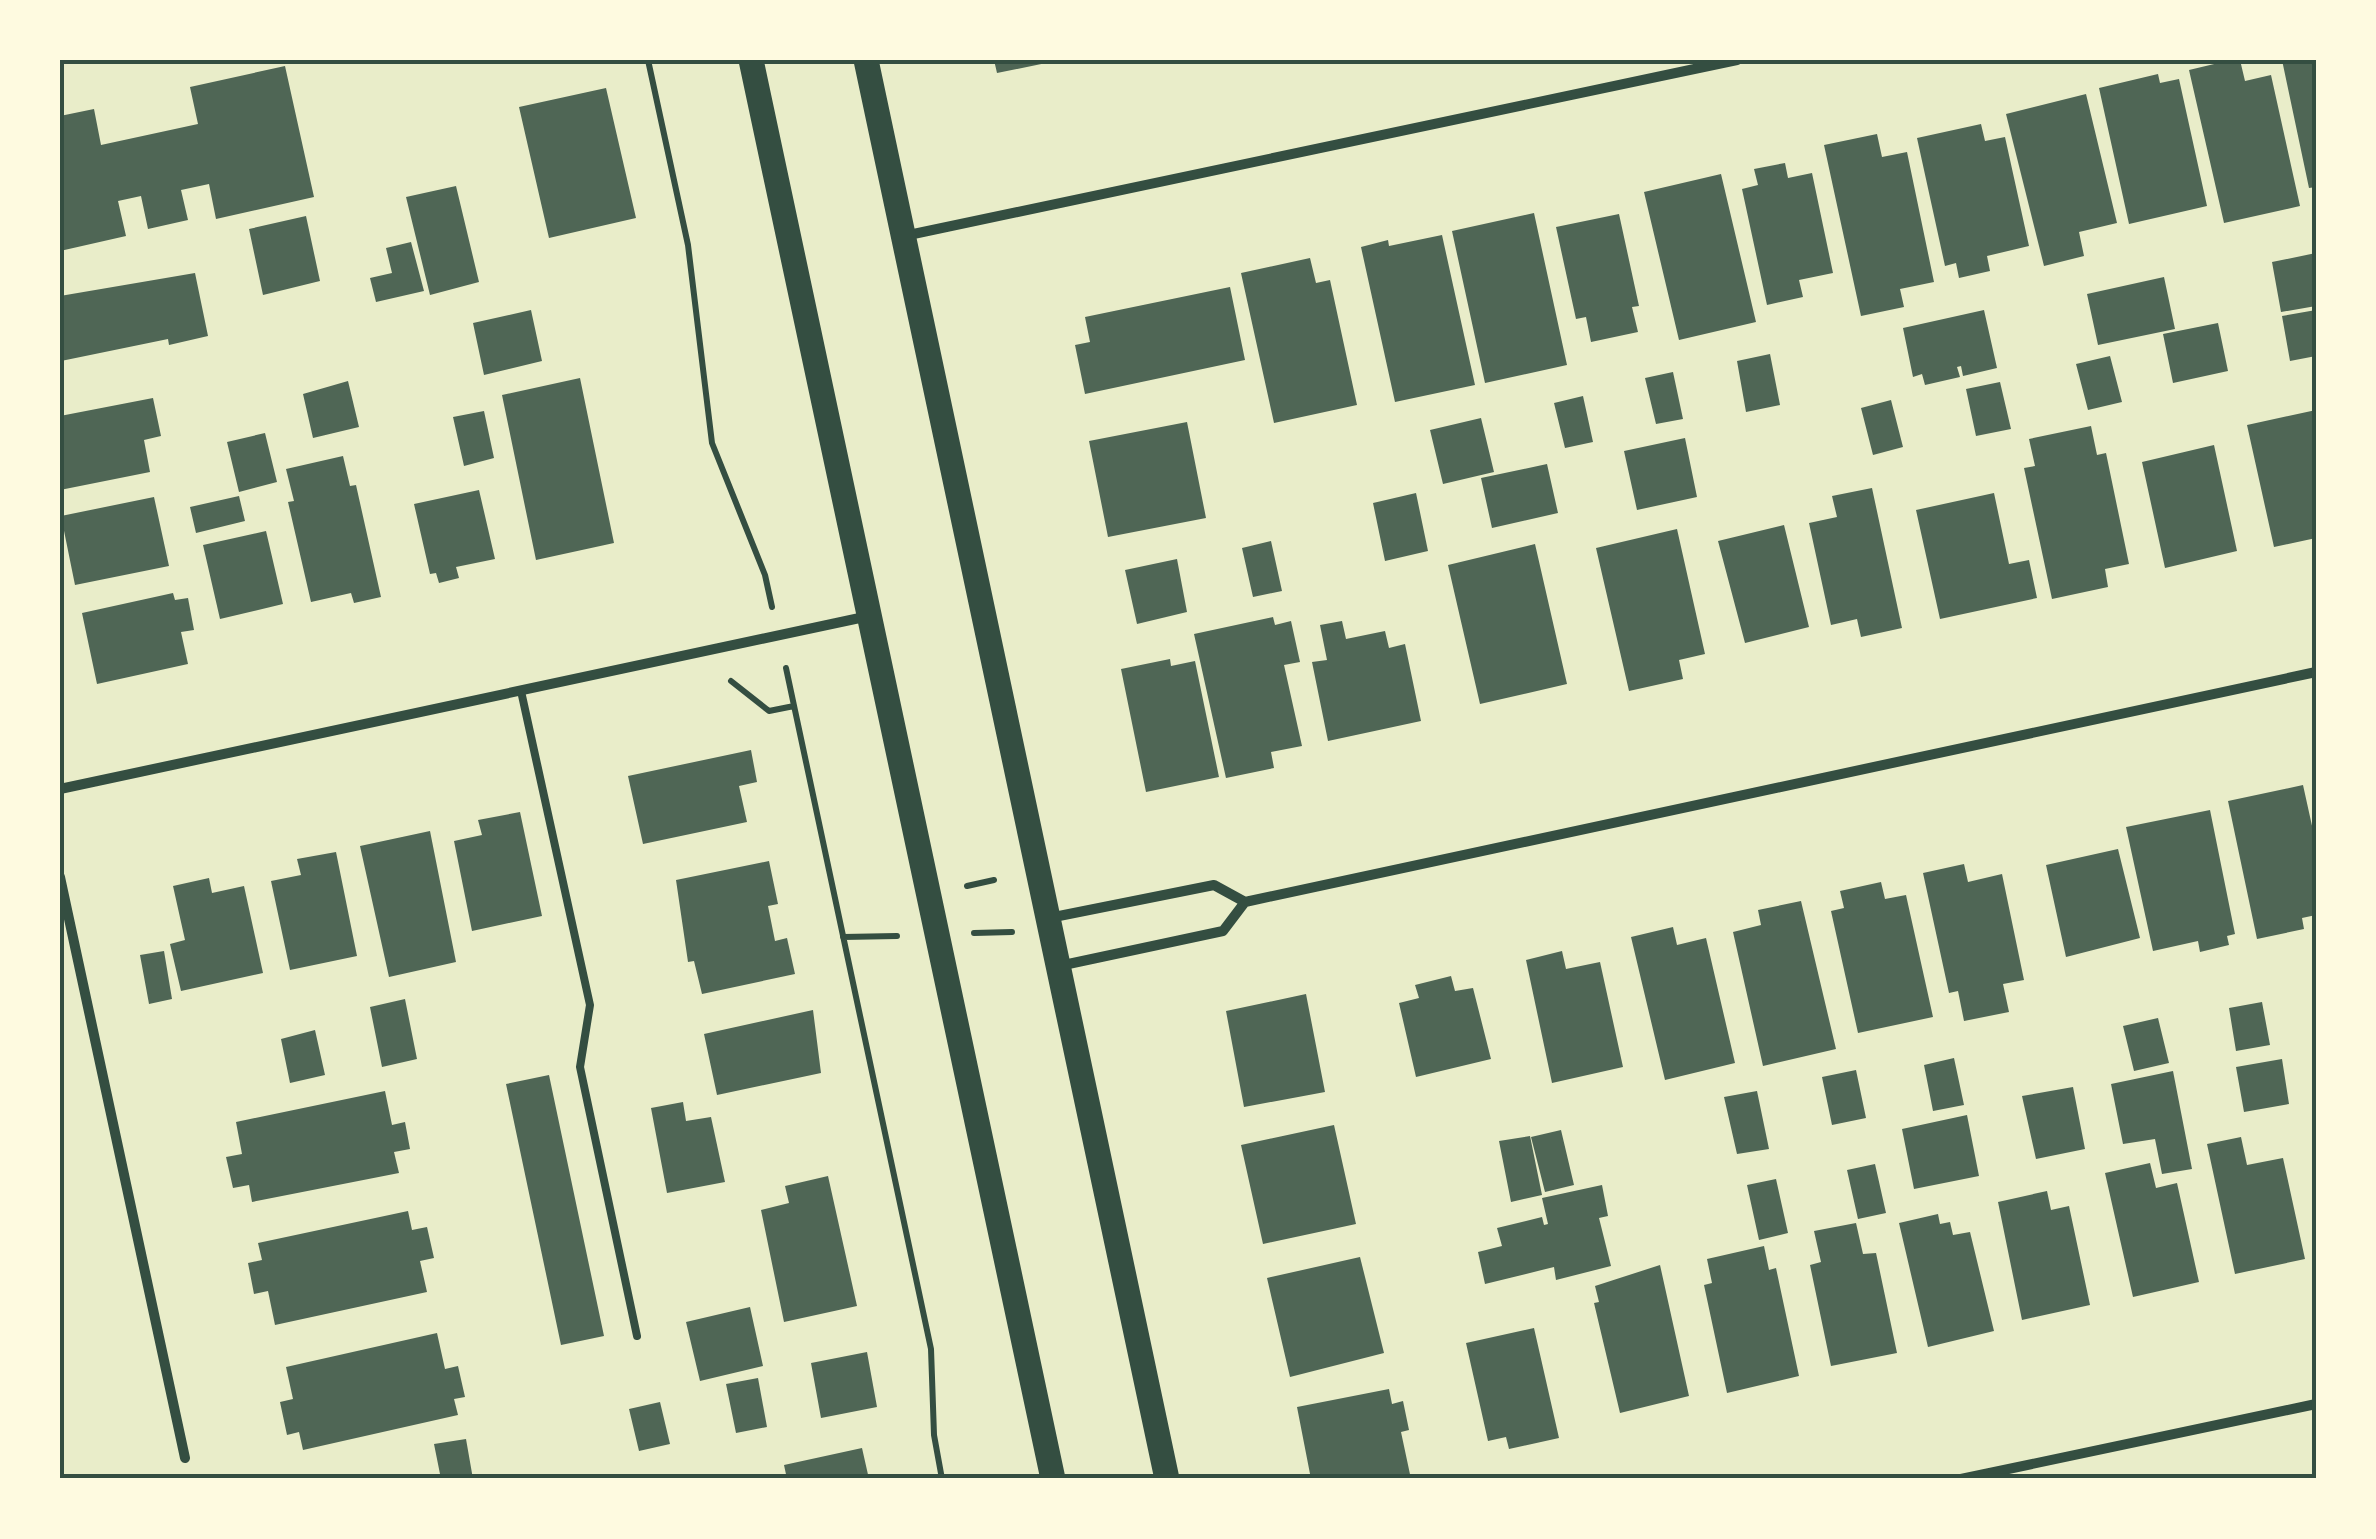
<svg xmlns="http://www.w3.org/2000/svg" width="2376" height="1539" viewBox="0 0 2376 1539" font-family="'Nunito Sans',sans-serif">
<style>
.building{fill:#4f6655}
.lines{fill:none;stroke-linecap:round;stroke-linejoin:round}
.path{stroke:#344e41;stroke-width:6}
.service{stroke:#344e41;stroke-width:8}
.minor{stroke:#344e41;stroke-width:10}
.primary{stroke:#344e41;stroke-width:25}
.neatline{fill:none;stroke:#344e41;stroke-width:4}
</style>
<rect width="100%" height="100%" fill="#e9edc9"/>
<path class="building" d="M994,60H1051V62L997,73Z
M2231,60H2240L2245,81L2271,75L2300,206L2224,223L2189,70Z
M2282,60H2316V187L2309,188Z
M285,66L314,197L216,219L209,184L181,190L188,220L148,229L141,196L118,201L126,236L60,251V116L94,109L101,145L198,124L190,87Z
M2158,74L2160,83L2179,79L2207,206L2129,224L2099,88Z
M606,88L636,218L549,238L519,107Z
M2086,94L2117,223L2079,232L2084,256L2044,266L2006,114Z
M1981,124L1985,141L2005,137L2029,246L1987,256L1990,271L1959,278L1956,263L1945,266L1917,138Z
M1877,134L1882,157L1907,152L1934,282L1900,289L1904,307L1861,316L1824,145Z
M1785,163L1788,178L1812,173L1833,273L1799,280L1803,297L1767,305L1742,189L1758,185L1754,169Z
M1721,174L1756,322L1679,340L1644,192Z
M456,186L479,282L430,295L406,197Z
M1534,213L1567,365L1485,383L1452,231Z
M1619,214L1639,306L1632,307L1638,332L1591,342L1586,317L1576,319L1556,227Z
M306,216L320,281L263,295L249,229Z
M1442,235L1475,385L1395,402L1361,247L1388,240L1389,246Z
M411,242L424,291L376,302L370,278L392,273L386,248Z
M2316,253V306L2281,312L2272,262Z
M1310,258L1316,283L1330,280L1357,405L1274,423L1241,273Z
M195,273L208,336L169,345L168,339L61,361L60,296Z
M2164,277L2175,329L2098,345L2087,294Z
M1230,287L1245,360L1085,394L1075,345L1090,342L1085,317Z
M531,310L542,361L484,375L473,323Z
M1984,310L1997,368L1963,376L1961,366L1957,367L1960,377L1925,385L1922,374L1913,377L1903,328Z
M2316,310V356L2290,361L2282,316Z
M2218,323L2228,371L2173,383L2163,334Z
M1770,354L1780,405L1746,412L1737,361Z
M2110,356L2122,402L2088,410L2076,364Z
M1673,372L1683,419L1656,424L1645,378Z
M580,378L614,543L536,560L502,395Z
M348,381L359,427L313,438L303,394Z
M2000,382L2011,429L1976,436L1966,389Z
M1583,396L1593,442L1565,448L1554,403Z
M153,398L161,436L144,440L150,472L60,490V416Z
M1891,400L1903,447L1873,455L1861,408Z
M2316,410V538L2274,547L2247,425Z
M484,411L494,458L464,466L453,417Z
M1481,418L1494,472L1443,484L1430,430Z
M1187,422L1206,518L1108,537L1089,441Z
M2091,426L2097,455L2106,453L2129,564L2105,569L2108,587L2052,599L2024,468L2035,466L2029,439Z
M265,433L277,482L239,492L227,442Z
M1685,438L1697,497L1637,510L1624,451Z
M2214,445L2237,551L2165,568L2142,462Z
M343,456L350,486L356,485L381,597L354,603L351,593L311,602L288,502L294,501L286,469Z
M1547,464L1558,513L1492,528L1481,478Z
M1872,488L1902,628L1861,637L1857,619L1831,625L1809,523L1837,517L1832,496Z
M479,490L495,559L456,567L459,578L439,583L436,573L430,574L414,504Z
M1416,493L1428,551L1385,561L1373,503Z
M1994,493L2009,564L2029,560L2037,598L1940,619L1916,510Z
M239,496L245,521L196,533L190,507Z
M154,497L169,566L75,585L61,516Z
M1784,525L1809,627L1745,643L1718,541Z
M1677,529L1705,654L1679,660L1683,679L1629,691L1596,548Z
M266,531L283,604L220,619L203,545Z
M1271,541L1282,591L1253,597L1242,548Z
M1535,544L1567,684L1480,704L1448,565Z
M1177,559L1187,612L1137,624L1125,570Z
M173,593L175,600L188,598L194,630L181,632L188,664L97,684L82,613Z
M1273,617L1275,625L1291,621L1300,662L1284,665L1302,746L1271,752L1274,768L1226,778L1194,634Z
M1342,621L1346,639L1385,631L1389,648L1405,644L1421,721L1328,741L1312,662L1327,660L1320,625Z
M1170,659L1171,666L1195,661L1219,777L1146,792L1121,669Z
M751,750L757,782L739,786L747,822L643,844L628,776Z
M2303,785L2316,844V915L2302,918L2304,929L2257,939L2228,801Z
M2210,810L2235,934L2227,936L2229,945L2200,952L2198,941L2153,951L2126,827Z
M520,812L542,916L472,931L454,841L482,835L478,820Z
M430,831L456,962L389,977L360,846Z
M2118,849L2140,938L2066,957L2046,865Z
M336,852L357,956L290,970L271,881L301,875L297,859Z
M769,861L778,904L768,906L775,941L787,938L795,974L702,994L694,961L688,962L676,880Z
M1964,864L1968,882L2002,874L2024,980L2003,984L2009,1012L1964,1021L1958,991L1949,993L1923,873Z
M209,878L212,893L244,886L263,973L181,991L170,944L185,940L173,886Z
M1881,882L1885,899L1906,895L1933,1017L1858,1033L1831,911L1844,908L1840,891Z
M1801,901L1836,1049L1763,1066L1733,932L1761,925L1758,910Z
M1673,927L1677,945L1706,938L1735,1063L1665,1080L1631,937Z
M164,951L172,999L149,1004L140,955Z
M1562,951L1566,969L1600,962L1623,1067L1552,1083L1526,960Z
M1451,976L1455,991L1473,988L1491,1059L1416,1077L1399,1003L1419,998L1415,985Z
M1306,994L1325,1092L1244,1107L1226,1011Z
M405,999L417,1059L382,1067L370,1007Z
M2262,1002L2270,1045L2236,1051L2229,1008Z
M813,1010L821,1073L717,1095L704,1034Z
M2158,1018L2169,1063L2134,1071L2123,1026Z
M315,1030L325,1075L290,1083L281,1039Z
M1954,1058L1964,1105L1933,1111L1924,1065Z
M2282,1059L2289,1104L2244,1112L2236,1067Z
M1856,1070L1866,1118L1832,1125L1822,1077Z
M2173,1071L2192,1169L2162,1174L2155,1139L2123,1144L2111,1084Z
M549,1075L604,1336L561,1345L506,1084Z
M2073,1087L2085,1149L2036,1159L2022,1096Z
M385,1091L392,1125L405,1122L410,1149L394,1152L399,1173L252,1202L249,1185L233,1188L226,1157L242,1154L236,1122Z
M1757,1091L1769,1149L1737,1154L1724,1097Z
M683,1102L686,1121L711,1117L725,1182L667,1193L651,1108Z
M1967,1115L1979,1176L1914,1189L1902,1129Z
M1334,1125L1356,1224L1263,1244L1241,1145Z
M1561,1130L1574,1185L1545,1192L1531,1137Z
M1530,1136L1542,1195L1511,1202L1499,1141Z
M2241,1137L2247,1165L2283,1158L2305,1259L2235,1274L2207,1144Z
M2150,1163L2156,1188L2177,1183L2199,1282L2133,1297L2105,1173Z
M1875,1164L1886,1213L1858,1219L1847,1170Z
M828,1176L857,1306L784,1322L761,1210L789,1203L785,1186Z
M1776,1179L1788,1233L1759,1240L1747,1185Z
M1602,1185L1608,1216L1599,1218L1611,1266L1556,1280L1554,1267L1485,1284L1478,1252L1502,1246L1497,1228L1542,1217L1544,1225L1548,1224L1542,1198Z
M2047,1191L2051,1210L2069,1206L2090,1305L2022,1320L1998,1202Z
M408,1211L412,1230L427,1227L434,1258L420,1261L427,1292L275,1325L268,1291L254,1294L248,1263L262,1260L258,1243Z
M1938,1214L1940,1224L1950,1222L1953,1235L1970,1232L1994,1331L1928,1347L1899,1223Z
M1856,1223L1863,1254L1876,1253L1897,1353L1831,1366L1810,1265L1821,1262L1814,1231Z
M1764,1246L1769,1270L1776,1268L1799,1376L1727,1393L1704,1285L1712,1283L1707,1259Z
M1360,1257L1384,1353L1290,1377L1267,1278Z
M1660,1265L1689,1396L1620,1413L1594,1303L1599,1302L1595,1286Z
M750,1307L763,1366L700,1381L686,1322Z
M1534,1328L1559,1438L1509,1449L1506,1437L1488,1441L1466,1343Z
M437,1333L445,1369L458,1366L465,1397L454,1399L458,1415L303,1450L299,1432L287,1435L280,1402L293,1399L286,1367Z
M867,1352L877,1407L821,1418L811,1363Z
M758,1378L767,1427L736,1433L726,1384Z
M1389,1389L1392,1404L1403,1401L1409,1430L1401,1432L1411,1479H1311L1297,1407Z
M660,1402L670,1444L639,1451L629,1409Z
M466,1439L473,1479H441L434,1444Z
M862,1448L869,1479H787L784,1465Z"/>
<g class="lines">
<path class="path" d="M648,60L688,245L712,443L765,575L772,607
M786,668L931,1349L934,1435L942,1479
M731,681L769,711L794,706
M967,886L994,880
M974,933L1012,932
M843,937L897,936"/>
<path class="service" d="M521,691L590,1005L580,1067L637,1336"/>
<path class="minor" d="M904,236L1737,60
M60,789L869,616
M60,877L185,1458
M1049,918L1214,885L1245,902
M1059,966L1223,931L1245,902L2316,672
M1961,1479L2316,1404"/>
<path class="primary" d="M751,60L1053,1479
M866,60L1167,1479"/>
</g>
<rect width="2376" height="1539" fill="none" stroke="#fefae0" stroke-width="125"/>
<rect x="62" y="62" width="2252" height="1414" class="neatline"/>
</svg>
